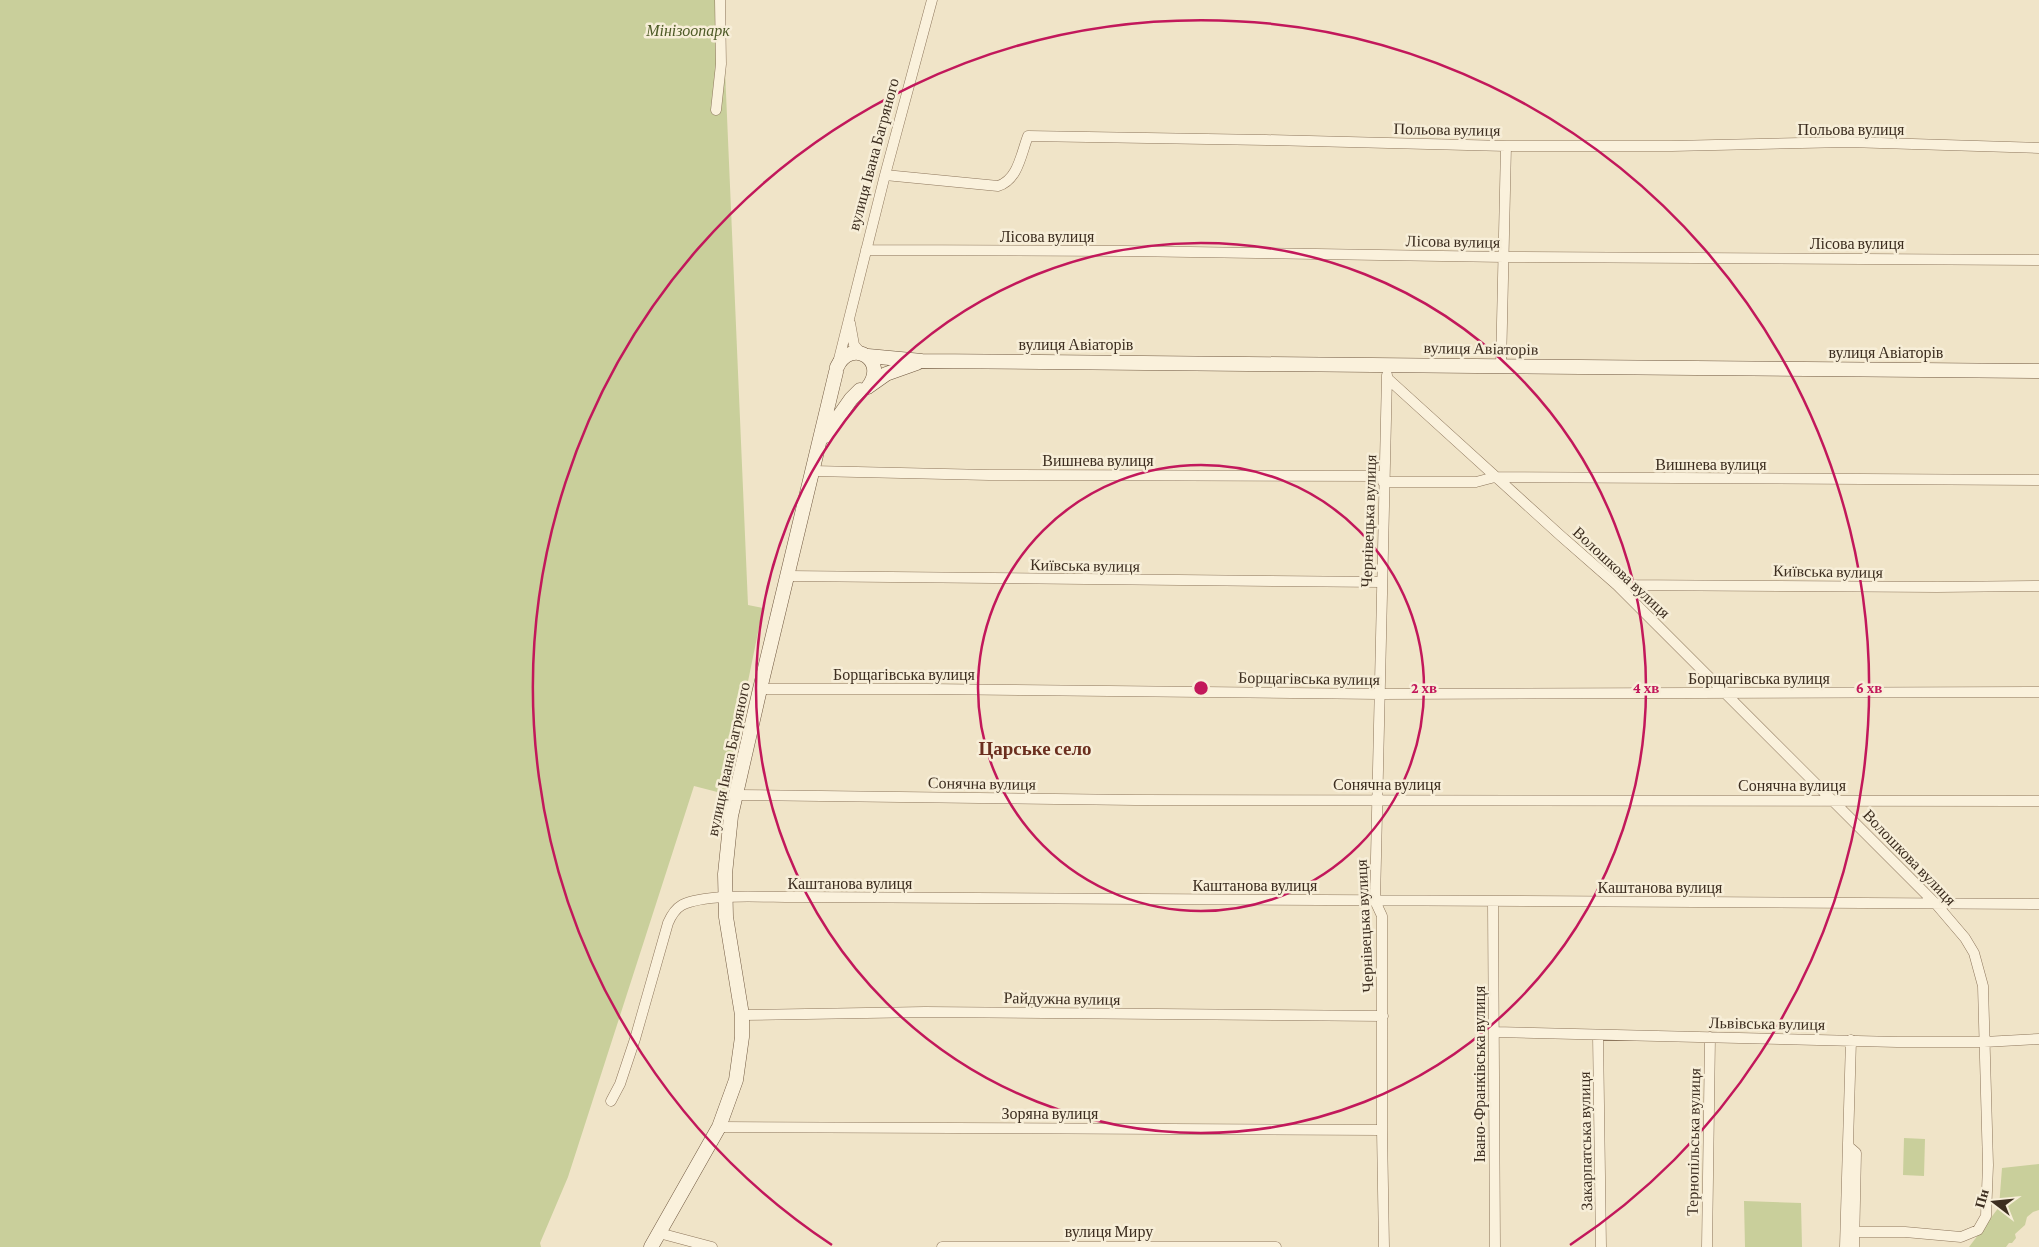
<svg xmlns="http://www.w3.org/2000/svg" width="2039" height="1247" viewBox="0 0 2039 1247" font-family="'Crimson Pro',serif">
<style>
.green{fill:#c9cf9b}
.lines{fill:none;stroke-linecap:round;stroke-linejoin:round}
.minor-casing{stroke:#8d765c;stroke-width:11}
.secondary-casing{stroke:#6f573f;stroke-width:15}
.minor{stroke:#faf1dc;stroke-width:10}
.secondary{stroke:#faf1dc;stroke-width:14}
.ring{fill:none;stroke:#c2185b;stroke-width:2.5}
.labels{text-anchor:middle;stroke-width:5;stroke-linejoin:round;paint-order:stroke}
.park-label{font-size:16px;font-style:italic;fill:#4d5a26;stroke:#f7eed8}
.street-label{font-size:16px;fill:#3d2e20;stroke:#f7eed8}
.quarter-label{font-size:19px;font-weight:bold;fill:#6b2e1e;stroke:#f7eed8}
.centre{fill:#c2185b;stroke:#f7eed8;stroke-width:2.5}
.ring-label{font-size:15px;text-anchor:middle;font-weight:bold;fill:#c2185b;stroke:#f7eed8;stroke-width:5;stroke-linejoin:round;paint-order:stroke}
</style>
<rect width="100%" height="100%" fill="#f0e4c8"/>
<path class="green" d="M0,0H722L748,605L763,608L725,794L694,786L568,1177L540,1243L541,1247H0Z
M1904,1138L1925,1139L1924,1176L1903,1175Z
M2039,1164V1210L2033,1212L2027,1217L2025,1225L2015,1234L2016,1238L2012,1243H2009L2006,1247H1969L1999,1207L2002,1168Z
M1744,1201L1801,1203L1802,1247H1745Z"/>
<g class="lines">
<g class="minor-casing">
<path id="minor" d="M716,110L721,64L720,0
M885,175L998,186C1018,180 1021,154 1028,136L1266,140L1506,146H1672L1848,142L2039,148
M866,250L1125,251L1504,257L2039,260
M850,323L854,345L861,353
M838,363L885,175L932,0
M1501,367L1506,146
M1387,378L1561,536L1617,585L1936,904L1965,938L1974,953L1983,986L1988,1165L1986,1216L1978,1230L1961,1237L1905,1232H1846
M813,471L989,475L1384,476
M1383,482H1476L1495,477L2039,480
M788,576L1381,582
M1617,585L1937,587L2039,586
M760,689H927L1379,694L2039,692
M736,795L1135,800L2039,801
M1493,902L1495,1247
M742,1015L925,1012L1383,1016
M1495,1032L1897,1042H1984L2039,1039
M1598,1035L1601,1247
M611,1101L620,1084L635,1039L668,923C671,916 675,909 682,905C710,892 771,898 803,897L2039,904
M719,1127L1382,1130
M1848,1146L1856,1153L1854,1247
M659,1233L712,1247
M942,1247H1276
M1384,1247L1382,1130V916L1375,901L1387,375
M1707,1247L1710,1037
M1845,1247L1851,1040"/>
</g>
<g class="secondary-casing">
<path id="secondary" d="M868,356L922,361L2039,371
M837,367C851,337 889,360 868,387
M869,386L886,374L917,363
M825,436L851,399L860,390
M651,1247L719,1127L736,1080L742,1037V1015L726,917L725,874L731,816L760,689L836,372"/>
</g>
<use href="#minor" class="minor"/>
<use href="#secondary" class="secondary"/>
</g>
<g class="ring">
<circle cx="1201" cy="688" r="223"/>
<circle cx="1201" cy="688" r="445"/>
<path d="M832 1245A668 668 0 1 1 1570 1245"/>
</g>
<g class="labels">
<g class="park-label">
<text x="688" y="36">Мінізоопарк</text>
</g>
<g class="street-label">
<text transform="translate(1447 129) rotate(1)" y="6">Польова вулиця</text>
<text x="1851" y="135">Польова вулиця</text>
<text transform="translate(873 154) rotate(-75)" y="6">вулиця Івана Багряного</text>
<text x="1047" y="242">Лісова вулиця</text>
<text transform="translate(1453 241) rotate(1)" y="6">Лісова вулиця</text>
<text x="1857" y="249">Лісова вулиця</text>
<text x="1076" y="350">вулиця Авіаторів</text>
<text transform="translate(1481 348) rotate(1)" y="6">вулиця Авіаторів</text>
<text x="1886" y="358">вулиця Авіаторів</text>
<text x="1098" y="466">Вишнева вулиця</text>
<text x="1711" y="470">Вишнева вулиця</text>
<text transform="translate(1368 521) rotate(-88)" y="6">Чернівецька вулиця</text>
<text transform="translate(1085 565) rotate(1)" y="6">Київська вулиця</text>
<text transform="translate(1828 571) rotate(1)" y="6">Київська вулиця</text>
<text transform="translate(1622 572) rotate(43)" y="6">Волошкова вулиця</text>
<text x="904" y="680">Борщагівська вулиця</text>
<text transform="translate(1309 678) rotate(1)" y="6">Борщагівська вулиця</text>
<text x="1759" y="684">Борщагівська вулиця</text>
<text transform="translate(728 759) rotate(-78)" y="6">вулиця Івана Багряного</text>
<text transform="translate(982 783) rotate(1)" y="6">Сонячна вулиця</text>
<text x="1387" y="790">Сонячна вулиця</text>
<text x="1792" y="791">Сонячна вулиця</text>
<text transform="translate(1910 857) rotate(46)" y="6">Волошкова вулиця</text>
<text x="850" y="889">Каштанова вулиця</text>
<text x="1255" y="891">Каштанова вулиця</text>
<text x="1660" y="893">Каштанова вулиця</text>
<text transform="translate(1364 926) rotate(-93)" y="6">Чернівецька вулиця</text>
<text transform="translate(1062 998) rotate(1)" y="6">Райдужна вулиця</text>
<text transform="translate(1767 1023) rotate(1)" y="6">Львівська вулиця</text>
<text transform="translate(1479 1074) rotate(-90)" y="6">Івано-Франківська вулиця</text>
<text x="1050" y="1119">Зоряна вулиця</text>
<text transform="translate(1585 1141) rotate(-91)" y="6">Закарпатська вулиця</text>
<text transform="translate(1693 1142) rotate(-89)" y="6">Тернопільська вулиця</text>
<text x="1109" y="1237">вулиця Миру</text>
</g>
<g class="quarter-label">
<text x="1035" y="755">Царське село</text>
</g>
</g>
<circle cx="1201" cy="688" r="8" class="centre"/>
<g class="ring-label">
<text x="1424" y="693">2 хв</text>
<text x="1646" y="693">4 хв</text>
<text x="1869" y="693">6 хв</text>
</g>
<g transform="translate(1994 1202) rotate(286)" stroke="#f7eed8" stroke-width="4" paint-order="stroke">
<path d="M0-4L9 19L0 12L-9 19Z" fill="#3d2e20"/>
<text y="-8" font-size="14" font-weight="bold" text-anchor="middle" fill="#3d2e20">Пн</text>
</g>
</svg>
